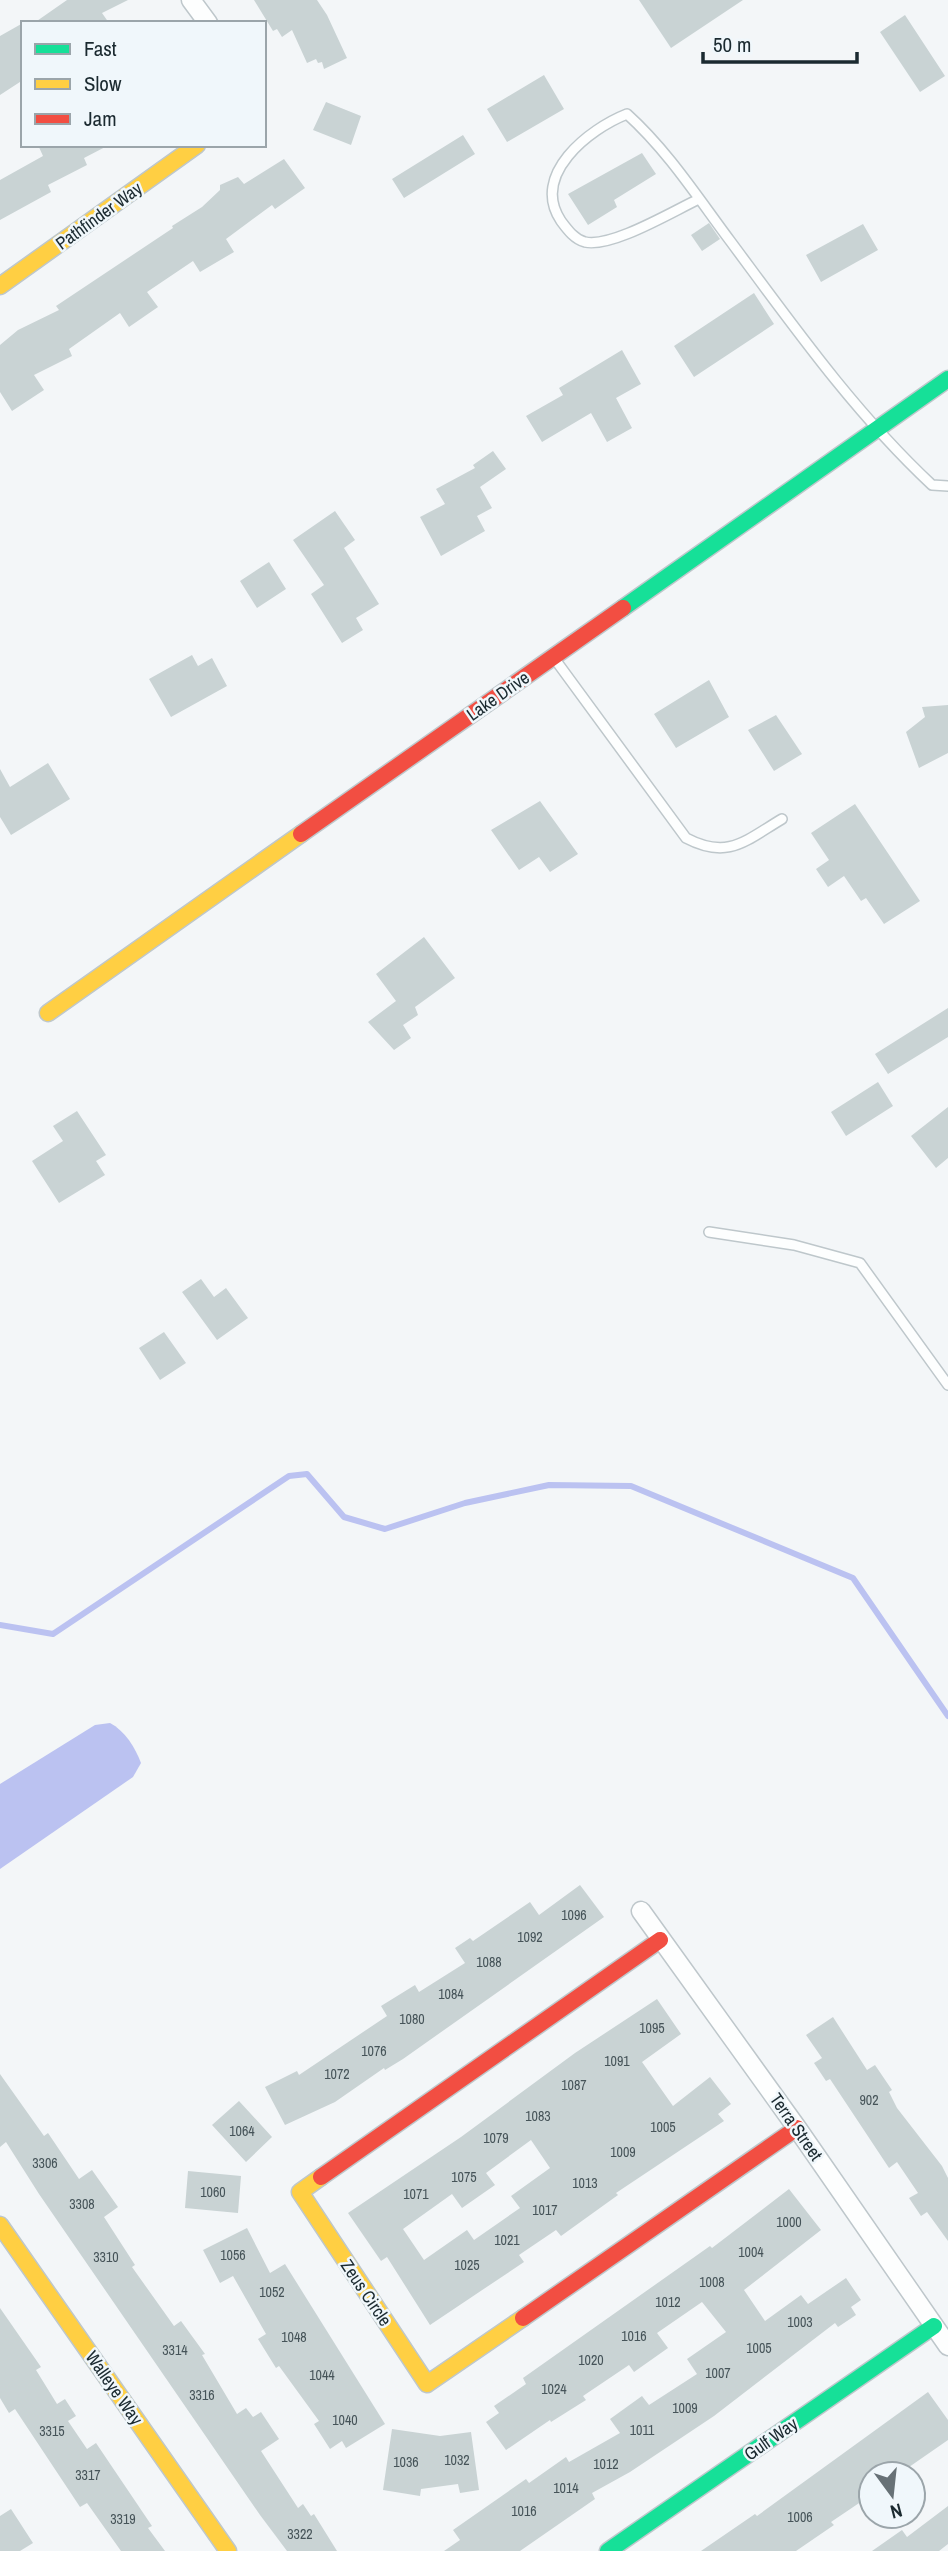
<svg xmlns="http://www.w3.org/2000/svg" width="948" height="2551" viewBox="0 0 948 2551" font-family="'Archivo Narrow',sans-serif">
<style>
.water{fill:#bbc2f1}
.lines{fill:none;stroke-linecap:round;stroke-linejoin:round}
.stream{stroke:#bbc2f1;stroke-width:6}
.building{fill:#c9d3d4;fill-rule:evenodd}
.lane-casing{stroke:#bec7cb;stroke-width:12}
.street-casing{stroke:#bec7cb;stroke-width:21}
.fast-casing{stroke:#bec7cb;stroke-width:19}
.slow-casing{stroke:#bec7cb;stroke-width:19}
.jam-casing{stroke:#bec7cb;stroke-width:19}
.lane{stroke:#fdfefe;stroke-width:9}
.street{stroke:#fdfefe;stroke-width:18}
.fast{stroke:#16e098;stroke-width:16}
.slow{stroke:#ffcf43;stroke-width:16}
.jam{stroke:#f24e42;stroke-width:16}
.labels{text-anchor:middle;stroke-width:5;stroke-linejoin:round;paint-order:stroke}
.number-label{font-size:14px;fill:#465459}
.street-label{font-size:18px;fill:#1b2a30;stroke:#f0f7fb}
</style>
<rect width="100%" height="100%" fill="#f3f6f8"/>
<path class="water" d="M110,1723C125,1731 135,1747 141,1763L133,1777L0,1869V1784L95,1725Z"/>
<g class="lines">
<path class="stream" d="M0,1625L53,1634L289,1476L307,1474L344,1517L385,1529L465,1503L549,1485L631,1486L853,1578L948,1716"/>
</g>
<path class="building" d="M67,0H128L102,13L109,23H34Z
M254,0H317L327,15L347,58L324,69L322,62L318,63L316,59L307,63L292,30L282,37L277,29L273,31Z
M639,0H743L671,48Z
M905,15L945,76L920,92L880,32Z
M23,23V80L0,95V36Z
M544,75L564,109L507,142L487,109Z
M326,102L361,116L351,145L313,130Z
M463,135L475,154L404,198L392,179Z
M38,145H109L84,158L87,165L48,185L51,192L0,220V180L43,156Z
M642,153L656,174L614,200L617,207L588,225L568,194Z
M284,159L305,188L275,209L272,205L226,239L234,252L200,272L193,261L147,292L158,307L129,327L120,313L69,349L72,356L34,375L44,390L12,411L0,392V345L18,330L59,310L56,306L173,228L172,226L202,207L220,190V185L238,177L244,184Z
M709,223L720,239L702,251L691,235Z
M863,224L878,250L821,282L806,255Z
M754,293L774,324L694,377L674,346Z
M622,350L641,384L616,398L632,428L607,442L591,413L542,442L526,416L563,395L559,388Z
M493,451L506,469L480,487L492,508L477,516L485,531L441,556L420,517L445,504L436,489L475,468L473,465Z
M335,511L355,540L344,548L379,604L356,618L363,630L342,643L311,594L324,585L293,540Z
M269,562L286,589L257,608L240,581Z
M192,655L198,666L212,658L227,686L171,717L149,679Z
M709,680L729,717L676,748L654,714Z
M948,705V753L919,768L906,732L925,717L922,707Z
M776,715L802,754L774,771L748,730Z
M48,763L70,799L11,835L0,817V769L10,787Z
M540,801L578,854L550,872L539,857L519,870L491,830Z
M855,804L920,901L884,924L866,898L861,901L844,876L828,887L816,869L829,860L811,833Z
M424,937L455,978L415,1007L418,1015L403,1025L411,1038L394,1050L368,1022L396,1001L376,974Z
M948,1008V1037L888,1074L875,1054Z
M878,1082L893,1106L846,1136L831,1112Z
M948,1107V1158L936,1168L911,1136Z
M77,1111L106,1155L96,1161L105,1175L59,1203L32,1161L63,1141L53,1126Z
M201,1279L214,1297L226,1288L248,1318L217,1340L182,1292Z
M164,1332L186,1363L160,1380L139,1348Z
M580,1885L604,1917L403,2059L385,2070L384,2068L335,2102L285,2125L265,2087L297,2071L299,2075L387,2016L381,2006L415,1985L419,1992L465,1963L455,1948L470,1938L473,1941L530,1902L539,1915Z
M657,1999L681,2034L642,2062L673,2106L710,2077L731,2104L718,2114L724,2121L616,2193L618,2195L561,2236L556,2230L519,2255L524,2262L430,2325L387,2257L381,2261L348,2213L461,2137L575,2053ZM531,2140L550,2168L511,2196L520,2208L474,2240L467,2230L424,2260L403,2229L452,2194L462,2208L495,2185L486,2173Z
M833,2017L867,2070L875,2065L892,2090L889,2092L897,2108L942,2166L948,2178V2241L927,2212L921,2216L909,2198L918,2193L897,2162L889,2168L830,2079L826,2081L814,2063L822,2058L806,2035Z
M0,2074L44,2136L48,2133L79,2179L92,2170L118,2207L104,2217L135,2265L132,2267L174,2326L181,2321L205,2354L202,2355L237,2414L246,2408L253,2417L261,2412L279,2439L261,2451L298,2508L303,2504L311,2516L314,2514L337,2551H287L260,2515L39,2194L6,2142L0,2147Z
M239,2101L272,2137L246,2162L212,2125Z
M188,2171L241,2176L238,2213L185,2208Z
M789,2189L821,2230L744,2290L765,2321L801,2295L808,2304L846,2278L861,2300L851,2307L856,2315L838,2327L835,2323L714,2416L630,2472L592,2493L595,2499L520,2551H444L460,2540L453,2530L526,2479L529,2483L566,2457L569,2462L620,2433L610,2419L642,2396L649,2405L697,2374L687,2359L726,2332L702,2302L657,2333L668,2348L634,2372L629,2365L583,2396L586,2400L551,2422L550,2420L506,2450L486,2422L499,2413L494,2406L526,2384L523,2378L710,2246L712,2248Z
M247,2228L270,2273L285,2264L385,2424L346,2448L342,2441L330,2449L314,2424L319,2421L279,2366L276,2368L258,2339L266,2334L233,2276L220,2283L203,2250Z
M0,2308L41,2367L36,2370L57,2404L65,2399L76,2416L68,2421L87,2449L96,2443L152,2526L148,2528L165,2551H121L87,2503L80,2507L15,2409L9,2413L0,2398Z
M928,2392L948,2420V2440L899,2474H871V2495L831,2522L834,2525L796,2551H701L755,2514L757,2516Z
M392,2429L440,2436L471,2432L479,2490L460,2493L458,2484L421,2489L420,2496L383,2490Z
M948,2506V2544L939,2551H872L902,2530L907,2537Z
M11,2509L33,2543L20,2551H0V2516Z"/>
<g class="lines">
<g class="lane-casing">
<path id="lane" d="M699,199C673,211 612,248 585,242C574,239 567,229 561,221C530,175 589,129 627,114C668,151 698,198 731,242C794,327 855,413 932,485L948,486
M554,658L686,838C728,860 745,841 782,819
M709,1232L794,1245L860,1263L948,1385"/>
</g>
<g class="street-casing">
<path id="street" d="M191,0L208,23
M641,1911L797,2128L948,2346"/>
</g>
<g class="fast-casing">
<path id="fast" d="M623,608L948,379
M608,2551L934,2326"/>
</g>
<g class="slow-casing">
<path id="slow" d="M0,286L197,145
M48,1013L301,834
M321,2177L300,2192L427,2384L523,2318
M0,2225L228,2551"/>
</g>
<g class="jam-casing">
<path id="jam" d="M301,834L623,608
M321,2177L660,1940
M523,2318L797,2128"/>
</g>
<use href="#lane" class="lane"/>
<use href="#street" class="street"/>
<use href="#fast" class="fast"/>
<use href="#slow" class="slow"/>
<use href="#jam" class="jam"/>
</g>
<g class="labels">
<g class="number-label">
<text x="574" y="1920">1096</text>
<text x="530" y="1942">1092</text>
<text x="489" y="1967">1088</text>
<text x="451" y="1999">1084</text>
<text x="412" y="2024">1080</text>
<text x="652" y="2033">1095</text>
<text x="374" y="2056">1076</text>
<text x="617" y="2066">1091</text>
<text x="337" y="2079">1072</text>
<text x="574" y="2090">1087</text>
<text x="869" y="2105">902</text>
<text x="538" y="2121">1083</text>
<text x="663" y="2132">1005</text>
<text x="242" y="2136">1064</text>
<text x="496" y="2143">1079</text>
<text x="623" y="2157">1009</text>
<text x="45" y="2168">3306</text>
<text x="464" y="2182">1075</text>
<text x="585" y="2188">1013</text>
<text x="213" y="2197">1060</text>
<text x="416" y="2199">1071</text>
<text x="82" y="2209">3308</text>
<text x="545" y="2215">1017</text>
<text x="789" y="2227">1000</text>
<text x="507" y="2245">1021</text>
<text x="751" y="2257">1004</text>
<text x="233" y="2260">1056</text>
<text x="106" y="2262">3310</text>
<text x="467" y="2270">1025</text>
<text x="712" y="2287">1008</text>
<text x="272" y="2297">1052</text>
<text x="668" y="2307">1012</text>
<text x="800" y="2327">1003</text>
<text x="634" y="2341">1016</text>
<text x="294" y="2342">1048</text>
<text x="759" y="2353">1005</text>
<text x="175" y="2355">3314</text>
<text x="591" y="2365">1020</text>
<text x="718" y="2378">1007</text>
<text x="322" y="2380">1044</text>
<text x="554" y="2394">1024</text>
<text x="202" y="2400">3316</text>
<text x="685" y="2413">1009</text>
<text x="345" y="2425">1040</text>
<text x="642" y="2435">1011</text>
<text x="52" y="2436">3315</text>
<text x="457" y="2465">1032</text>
<text x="406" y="2467">1036</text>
<text x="606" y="2469">1012</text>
<text x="88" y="2480">3317</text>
<text x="566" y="2493">1014</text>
<text x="524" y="2516">1016</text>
<text x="800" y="2522">1006</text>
<text x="123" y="2524">3319</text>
<text x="300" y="2539">3322</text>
</g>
<g class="street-label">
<text transform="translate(99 216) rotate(-36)" y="6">Pathfinder Way</text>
<text transform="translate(498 696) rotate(-35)" y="6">Lake Drive</text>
<text transform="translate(796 2127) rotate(55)" y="6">Terra Street</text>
<text transform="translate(366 2293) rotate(56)" y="6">Zeus Circle</text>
<text transform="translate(114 2388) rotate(55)" y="6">Walleye Way</text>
<text transform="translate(771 2439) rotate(-35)" y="6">Gulf Way</text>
</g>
</g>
<rect x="21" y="21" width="245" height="126" fill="#f0f7fb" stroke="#9ba5aa" stroke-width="2"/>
<rect x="35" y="44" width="35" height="10" fill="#16e098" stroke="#9ba5aa" stroke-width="2"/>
<text x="84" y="56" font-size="21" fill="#1b2a30">Fast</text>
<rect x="35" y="79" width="35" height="10" fill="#ffcf43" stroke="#9ba5aa" stroke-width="2"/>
<text x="84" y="91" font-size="21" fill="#1b2a30">Slow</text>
<rect x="35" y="114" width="35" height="10" fill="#f24e42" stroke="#9ba5aa" stroke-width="2"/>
<text x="84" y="126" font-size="21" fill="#1b2a30">Jam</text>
<g transform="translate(892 2495) rotate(165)"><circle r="33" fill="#f0f7fb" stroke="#9ba5aa" stroke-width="2"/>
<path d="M0-5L12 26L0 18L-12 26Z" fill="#677176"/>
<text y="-10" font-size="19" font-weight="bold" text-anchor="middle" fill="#1b2a30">N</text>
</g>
<path d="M703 52v10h154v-10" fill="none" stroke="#1b2a30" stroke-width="3.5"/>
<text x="713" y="52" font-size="21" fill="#1b2a30" stroke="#f0f7fb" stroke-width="5" paint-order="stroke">50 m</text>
</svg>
